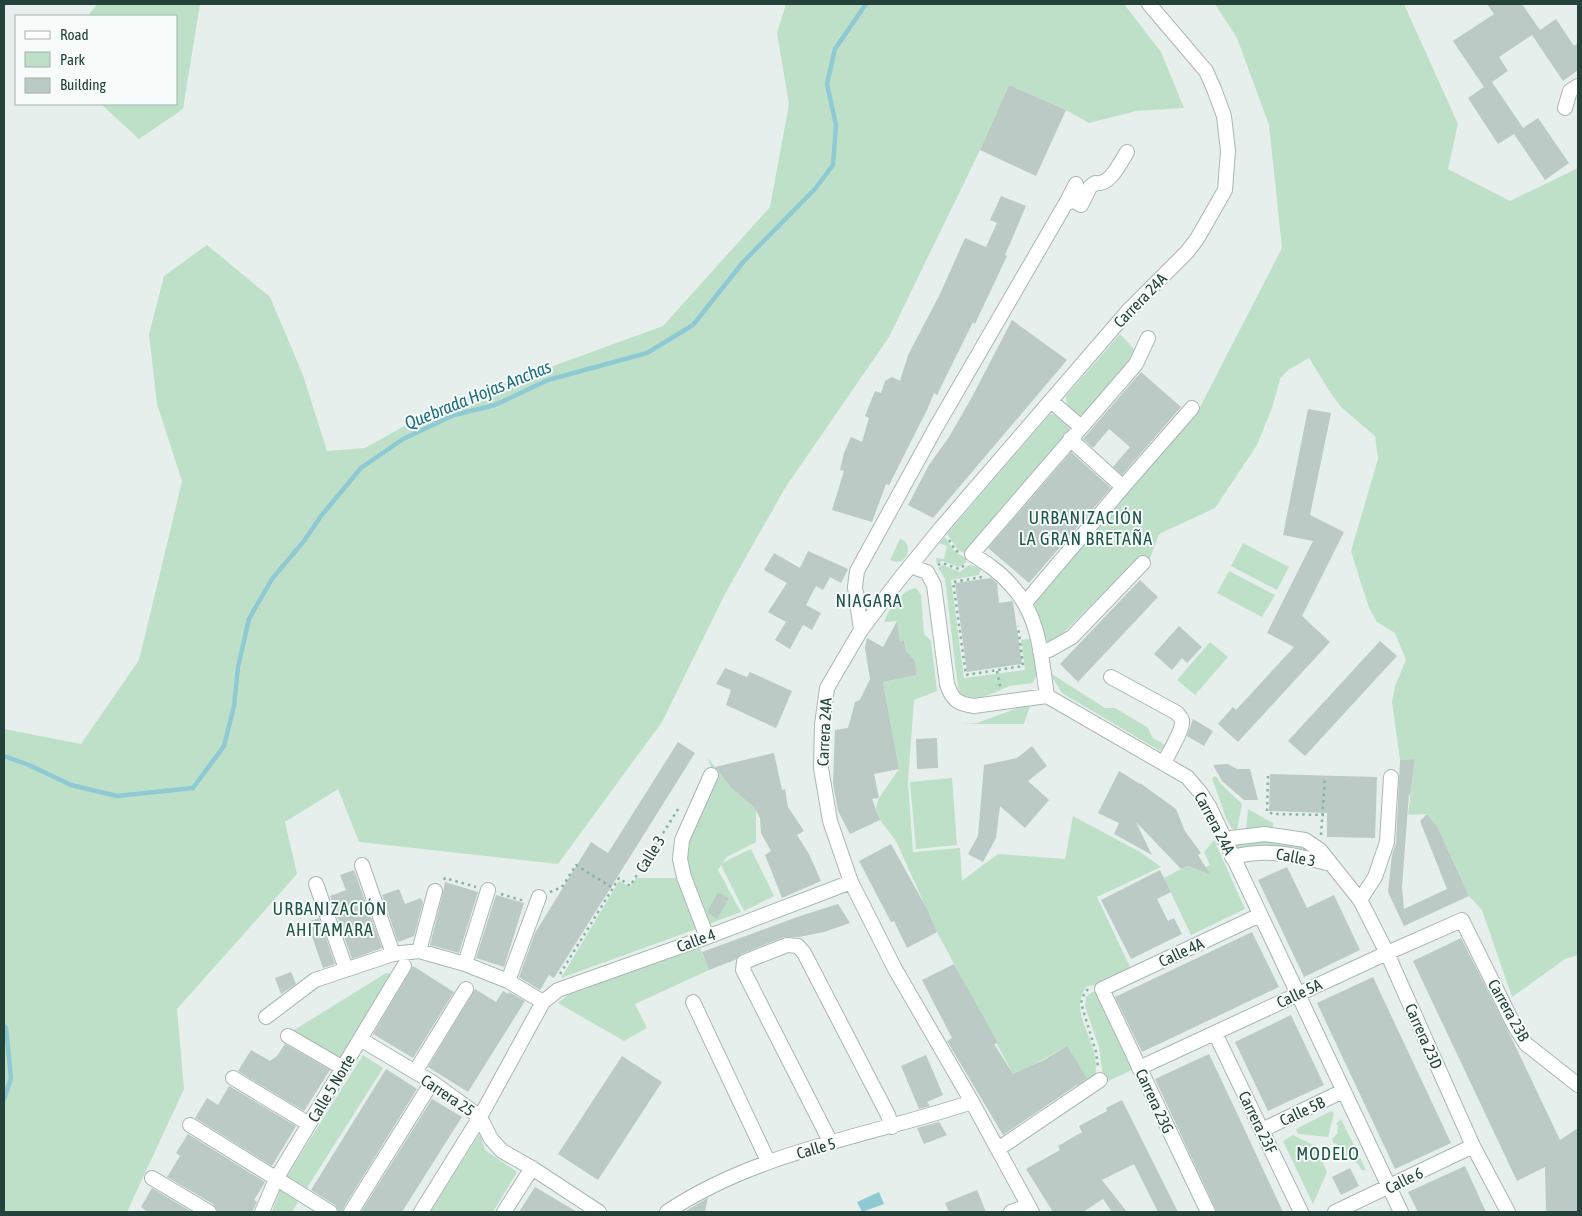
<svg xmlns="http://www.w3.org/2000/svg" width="1582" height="1216" viewBox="0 0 1582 1216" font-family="'Asap Condensed',sans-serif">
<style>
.green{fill:#bfe0c8}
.water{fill:#8ec9d4}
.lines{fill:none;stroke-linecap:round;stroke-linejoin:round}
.stream{stroke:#8ec9d4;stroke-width:4.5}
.building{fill:#bbcac4}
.minor-casing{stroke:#a8b8b2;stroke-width:16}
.path{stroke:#86b3a5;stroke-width:2.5;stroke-dasharray:2.5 4;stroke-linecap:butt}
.minor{stroke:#fff;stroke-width:14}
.labels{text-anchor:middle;stroke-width:4;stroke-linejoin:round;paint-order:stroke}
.street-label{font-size:16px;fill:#24423a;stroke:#f7fbf9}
.water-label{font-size:18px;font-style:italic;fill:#1c6f80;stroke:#f7fbf9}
.neighbourhood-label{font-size:18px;letter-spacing:1px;fill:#1f5548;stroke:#f7fbf9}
</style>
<rect width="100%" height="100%" fill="#e6efeb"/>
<path class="green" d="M97,4H200L183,109L139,139L101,104H176V16H88Z
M786,4H1124L1161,52L1184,108L1136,111L1089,123L1066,110L1009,85L980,150L889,337L785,488L725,594L662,722L558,864L359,842L338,789L285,822L297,874L177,1009L184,1089L127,1212H4V729L81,744L139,660L162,565L182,481L157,404L149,334L164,276L207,245L270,297L303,375L327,451L365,448L435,409L663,326L770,207L789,104L777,33Z
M1215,4H1404L1458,124L1448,169L1510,201L1578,168V955L1565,959L1512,997L1482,910L1469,896L1437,826L1427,814L1408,815L1415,759L1400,760L1392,702L1395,686L1406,660L1395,633L1377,622L1369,608L1351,551L1378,459L1375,436L1341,407L1330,392L1309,358L1288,370L1280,379L1272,408L1257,445L1215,508L1159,534L1149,561L1142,555L1052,644H1048L1035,605L1041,590L1126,490L1198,411L1282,248L1269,125L1237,38Z
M1120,334L1134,349L1131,361L1080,418L1067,408L1066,396Z
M1050,414C1060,415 1069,421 1069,431L966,554L958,550L947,534Z
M945,537L955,552L966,558V562L959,567L942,561L937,564L936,558L944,559L947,546L939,543Z
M900,539C908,541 909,548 907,555L902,561L896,562L890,560Z
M1243,543L1289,567L1277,590L1231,566Z
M943,565L960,572L969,565L981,568L979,575L951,580L964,678L1025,670L1021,640L1030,639L1037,674L1033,683L1010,686L976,700L962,698L958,687L945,579L938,568Z
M1229,571L1275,595L1262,617L1217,593Z
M916,588L921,595L924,634L931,641L937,691L914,700L908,781L913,852L960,848L962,881L998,854L1065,859L1073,816L1140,852L1161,867L1097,897L1131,969L1100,985L1087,986C1070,1007 1089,1030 1094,1052C1096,1060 1096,1068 1096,1076L1077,1087L1067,1046L1014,1076L937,932L896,841L880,820L876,808L879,798L899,769L883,682L917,675L915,661L906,651L904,640L900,641L897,621L884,622C889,609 901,590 916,588Z
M1210,642L1228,657L1195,695L1177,680Z
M1052,674L1105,708H1115L1147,727L1153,738L1165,745L1160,751L1062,693L1052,677Z
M1030,706L1024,724H962L977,723L1018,708Z
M707,757L731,788L756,808V842L727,857L722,863L751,849L774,896L744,911L721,865L718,870L741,912L709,924L690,876L686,857L689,840L699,819L715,775Z
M1216,776L1220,783L1242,804L1237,830L1232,829L1226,818L1212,778Z
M952,778L957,845L916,849L910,782Z
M1248,809L1273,823V829L1246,831Z
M1265,839L1303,844L1323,859L1238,851L1234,841Z
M1214,840L1245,909L1191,935L1164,878L1187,866L1198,870L1210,865L1204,852Z
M636,878H678L699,928L561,978L619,881L630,887Z
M700,948L709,970L635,1004L647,1028L624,1041L558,1003L568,995L596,984Z
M386,973L394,974L338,1062L291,1032Z
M1092,992H1098L1132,1070L1104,1083L1099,1047L1085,1006L1086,997Z
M363,1055L383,1068L307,1188L287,1176Z
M1331,1111L1334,1113L1328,1137L1298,1134L1296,1129Z
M1341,1119L1366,1170H1362L1357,1163L1350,1160L1347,1162L1340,1159L1338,1155L1341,1154L1336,1143L1334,1144L1332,1139L1337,1134L1338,1126L1336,1124Z
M480,1133L485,1150L517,1172L493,1212H430Z
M1293,1135L1319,1148L1321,1153L1319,1154L1327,1172L1313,1204L1283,1141Z
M280,1190L298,1202L292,1212H272Z"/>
<path class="water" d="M879,1192L884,1204L862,1212L857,1202Z"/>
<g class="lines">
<path class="stream" d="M4,756L29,765L71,785L117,796L193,788L224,746L234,706L238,667L249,619L272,579L304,541L321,516L361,468L403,439L454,415L495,405L548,380L647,353L693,325L744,261L815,189L833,165L836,125L827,84L835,49L866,4
M4,1026L6,1028L11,1078L4,1099"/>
</g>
<path class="building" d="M1487,4H1522L1540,30L1556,19L1574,46L1578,43V70L1563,81L1532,35L1499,57L1508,71L1492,82L1523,128L1538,118L1569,163L1545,180L1514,134L1498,144L1468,98L1484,87L1453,41L1494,14Z
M1009,85L1066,110L1036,176L980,150Z
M1001,196L1026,206L1005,255L1007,256L975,324L973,322L937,395L934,393L927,410L889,485L886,484L872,522L832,510L844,471L840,470L844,453L851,437L862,442L869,418L865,416L875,391L881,393L885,381L892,377L900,381L908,355L940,294L965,238L986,247L997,223L990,220Z
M1012,320L1067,360L933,518L908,505L929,465L949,437L972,397Z
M1141,372L1181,407L1122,475L1113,467L1130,447L1109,429L1093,448L1083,439Z
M1308,409L1331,413L1310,515L1344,532L1302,616L1330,642L1238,742L1218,724L1233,707L1236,710L1294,647L1267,633L1313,541L1283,535Z
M1071,452L1111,488L1029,583L988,548Z
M808,551L848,569L841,583L830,577L823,590L816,586L806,605L821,613L812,630L803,625L790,649L775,640L786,622L768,612L787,583L764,570L774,553L800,568Z
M991,578L997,583L999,603L1012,601L1013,602L1022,664L967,672L955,583Z
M1140,580L1158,597L1078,682L1060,664Z
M897,621L900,641L904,640L906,651L915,661L917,675L883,682L899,769L874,774L879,798L872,799L880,820L850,834L838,811L833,783L835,730L848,728L855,702L860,700L870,679L865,648L867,638L883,647Z
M1179,626L1202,647L1187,663L1182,658L1172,670L1154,654Z
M1380,641L1397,656L1305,756L1288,741Z
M725,668L747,677L750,672L792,691L776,728L726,705L731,690L716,684Z
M1193,719L1213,731L1204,746L1187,736Z
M937,738L938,768L917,769L916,739Z
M678,742L695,753L554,978L549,975L540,990L519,977L535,933L591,842L608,853Z
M1032,746L1047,766L1028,781L1049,800L1025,828L1000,806L996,838L983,862L968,854L978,836L984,765L1017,758Z
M774,753L782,790L785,789L788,807L804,831L797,835L809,854L821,881L782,898L765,855L771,851L761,833L760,818L754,807L731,788L715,767Z
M1415,759L1410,797L1409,793L1402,887L1404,909L1447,889L1420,821L1427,814L1437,826L1469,896L1404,926L1388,892L1392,855L1396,843L1400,760Z
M1228,764L1237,769H1250L1258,800H1244L1222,781L1213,765Z
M1119,771L1140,784V783L1176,809L1185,831L1201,853L1198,855L1210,874L1187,866L1181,869L1136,822L1152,855L1114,834L1119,823L1098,813Z
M1270,774L1377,777L1375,838L1327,837V813L1269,811Z
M891,844L927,909L937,932L907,948L894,921L891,922L859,861Z
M1287,867L1307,908L1334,895L1360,950L1304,977L1258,880Z
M354,870L382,948L352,959L330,896L346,890L340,875Z
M1160,870L1171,892L1157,899L1168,921L1174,918L1182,934L1131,959L1101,900Z
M445,882L478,892L459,953L430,945L443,893Z
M399,889L405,904L421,898L423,903L414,936L398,942L382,895Z
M718,892L729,898L717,919L707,912Z
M496,895L524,903L504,967L476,958Z
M838,904L850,923L824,932L799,937H784L741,954L735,960L709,970L702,952L800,916Z
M319,918L335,964L323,968L307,922Z
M1252,932L1279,987L1142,1052L1115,997Z
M1461,938L1512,1039L1560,1140L1578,1128V1212H1546L1545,1167L1517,1181L1413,961Z
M954,964L998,1043L994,1044L1013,1074L1044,1060L1067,1046L1087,1078L1003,1135L947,1041L952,1038L922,980Z
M413,966L454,992L413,1058L373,1034Z
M291,972L296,984L281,994L275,978Z
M1373,977L1451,1143L1395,1169L1317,1003Z
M475,989L496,1002L503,991L508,994L509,992L525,1001L468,1092L428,1067Z
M1291,1015L1324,1085L1268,1111L1235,1042Z
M285,1044L330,1070L304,1111L238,1071L251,1050L270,1061L277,1056Z
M1209,1054L1235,1109L1283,1212H1217L1155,1079Z
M926,1055L943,1095L927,1102L930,1106L919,1109L901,1066Z
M622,1056L662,1082L598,1180L558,1154Z
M386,1069L417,1089L344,1207L342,1212H339L335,1205L311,1190Z
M229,1086L296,1126L272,1166L195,1118L207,1098L218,1105Z
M432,1099L462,1117L441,1150L402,1212H361Z
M1122,1100L1178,1212H1158L1134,1164L1102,1180L1127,1212H1112L1103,1199L1083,1212H1053L1026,1169L1060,1150L1058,1146L1082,1132L1079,1126L1107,1111L1106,1108Z
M939,1122L947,1135L924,1144L917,1128Z
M188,1134L265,1182L254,1200L257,1202L252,1212H218L213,1204L167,1177L180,1156L176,1153Z
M1465,1166L1486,1212H1418L1408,1192Z
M1350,1168L1359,1186L1341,1195L1332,1177Z
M535,1187L552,1197L577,1212H519Z
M152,1188L192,1212H148L141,1207Z
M977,1190L986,1212H949L945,1203Z
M708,1198L705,1212H684L706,1199Z"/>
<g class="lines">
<g class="minor-casing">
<path id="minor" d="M1565,108L1570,91L1578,86
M1066,203L1074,201L1081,205L1090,187L1095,183C1110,186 1120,163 1127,152
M1051,401L1081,427
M1070,439L1123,487
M910,566L927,572L934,585L947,684C952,700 958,704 974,706L1047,696L1187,777L1200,792L1209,806L1401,1212
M1025,603L1123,487L1192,408
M861,630L855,587L857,571L935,429L1066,203L1076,184
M1040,651L1049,650L1072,637L1143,563
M1111,677L1177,713C1179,716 1181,717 1182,720C1184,729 1168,754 1164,763
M1047,696C1041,656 1040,616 1011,585C1000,572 986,563 972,554L1136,364L1148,338
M1223,839L1265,834L1305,840L1320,850L1360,900L1387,953L1473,1146L1508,1212
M1232,857C1271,848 1294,855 1331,864
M362,865L393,954
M316,884L346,969
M1360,900L1375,877L1387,842L1391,777
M707,937L684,877L680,859L682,840L711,775
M419,951L435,891
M465,964L488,890
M508,981L539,897
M693,1002L768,1161
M266,1017L315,980L393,954L419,951L465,964L508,981L543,1002
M1215,1033L1301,1212
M288,1036L343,1068
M360,1039L432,1082L480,1117L491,1139L502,1151L532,1168L599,1212
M1139,1068L1387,953L1462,920L1514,1025L1526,1044L1578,1085
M415,1072L466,989
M233,1078L309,1124
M190,1125L330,1212
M1262,1130L1343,1091
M831,1143L743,970L744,962L787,945L798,946L804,953L888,1115L892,1127
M998,1149L1100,1080
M152,1178L209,1212
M262,1212L276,1179L404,966
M351,1212L432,1082
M421,1212L480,1117L543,1002L558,990L707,937L851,882
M504,1212L532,1168
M667,1212C758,1151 870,1136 972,1102
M1011,1212L1028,1206
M1032,1212L972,1102L895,969L851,882L830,821L821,768L822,725L827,688L861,630L898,581L941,528L1128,311L1187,252L1197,239L1225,190L1228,151L1224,116L1214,89L1206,71L1149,4
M1208,1212L1102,989L1260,915
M1335,1212L1473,1146"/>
</g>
<path class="path" d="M949,540L956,551L959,552
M938,565L942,563L959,569L965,565
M982,577L953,582L966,675L1023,666L1018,626
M997,671L1001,690
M1268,776L1267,812L1274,814L1324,815
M1321,835L1325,777
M444,880L445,878L476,887
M550,892L562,887L576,865L613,888
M501,894L524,901
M560,974L619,878L630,886L680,806
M1088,989L1084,994L1081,1003L1096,1052L1098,1067"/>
<use href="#minor" class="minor"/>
</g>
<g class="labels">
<g class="street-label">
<text transform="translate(1140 300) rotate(-46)" y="6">Carrera 24A</text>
<text transform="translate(824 732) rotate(-87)" y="6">Carrera 24A</text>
<text transform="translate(1215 823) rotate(62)" y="6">Carrera 24A</text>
<text transform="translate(650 854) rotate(-58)" y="6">Calle 3</text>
<text transform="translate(1296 857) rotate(11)" y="6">Calle 3</text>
<text transform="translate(696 940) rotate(-20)" y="6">Calle 4</text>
<text transform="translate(1181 952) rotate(-25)" y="6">Calle 4A</text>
<text transform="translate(1299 993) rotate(-25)" y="6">Calle 5A</text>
<text transform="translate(1509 1010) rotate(61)" y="6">Carrera 23B</text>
<text transform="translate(1424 1036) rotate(66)" y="6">Carrera 23D</text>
<text transform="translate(331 1088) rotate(-59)" y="6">Calle 5 Norte</text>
<text transform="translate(448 1095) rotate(34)" y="6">Carrera 25</text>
<text transform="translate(1155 1101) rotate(65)" y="6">Carrera 23G</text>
<text transform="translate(1302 1111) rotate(-25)" y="6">Calle 5B</text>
<text transform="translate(1258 1122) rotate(64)" y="6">Carrera 23F</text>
<text transform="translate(816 1148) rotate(-16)" y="6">Calle 5</text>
<text transform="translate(1404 1180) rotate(-26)" y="6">Calle 6</text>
</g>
<g class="water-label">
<text transform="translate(478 395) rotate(-22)" y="6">Quebrada Hojas Anchas</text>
</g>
<g class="neighbourhood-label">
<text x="1086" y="524">URBANIZACIÓN<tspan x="1086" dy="21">LA GRAN BRETAÑA</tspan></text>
<text x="869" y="607">NIAGARA</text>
<text x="330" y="915">URBANIZACIÓN<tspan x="330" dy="21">AHITAMARA</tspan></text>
<text x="1328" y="1160">MODELO</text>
</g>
</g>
<rect width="1582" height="1216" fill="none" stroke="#24423a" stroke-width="10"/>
<rect x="15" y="15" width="162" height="90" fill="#f7fbf9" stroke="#a3b1ad"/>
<rect x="25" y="31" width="25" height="8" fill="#ffffff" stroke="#a3b1ad"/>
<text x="60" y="40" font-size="15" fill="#24423a">Road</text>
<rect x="25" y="52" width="25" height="15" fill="#bfe0c8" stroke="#a3b1ad"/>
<text x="60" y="65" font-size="15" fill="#24423a">Park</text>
<rect x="25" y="78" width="25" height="15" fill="#bbcac4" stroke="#a3b1ad"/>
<text x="60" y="90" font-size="15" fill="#24423a">Building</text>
</svg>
